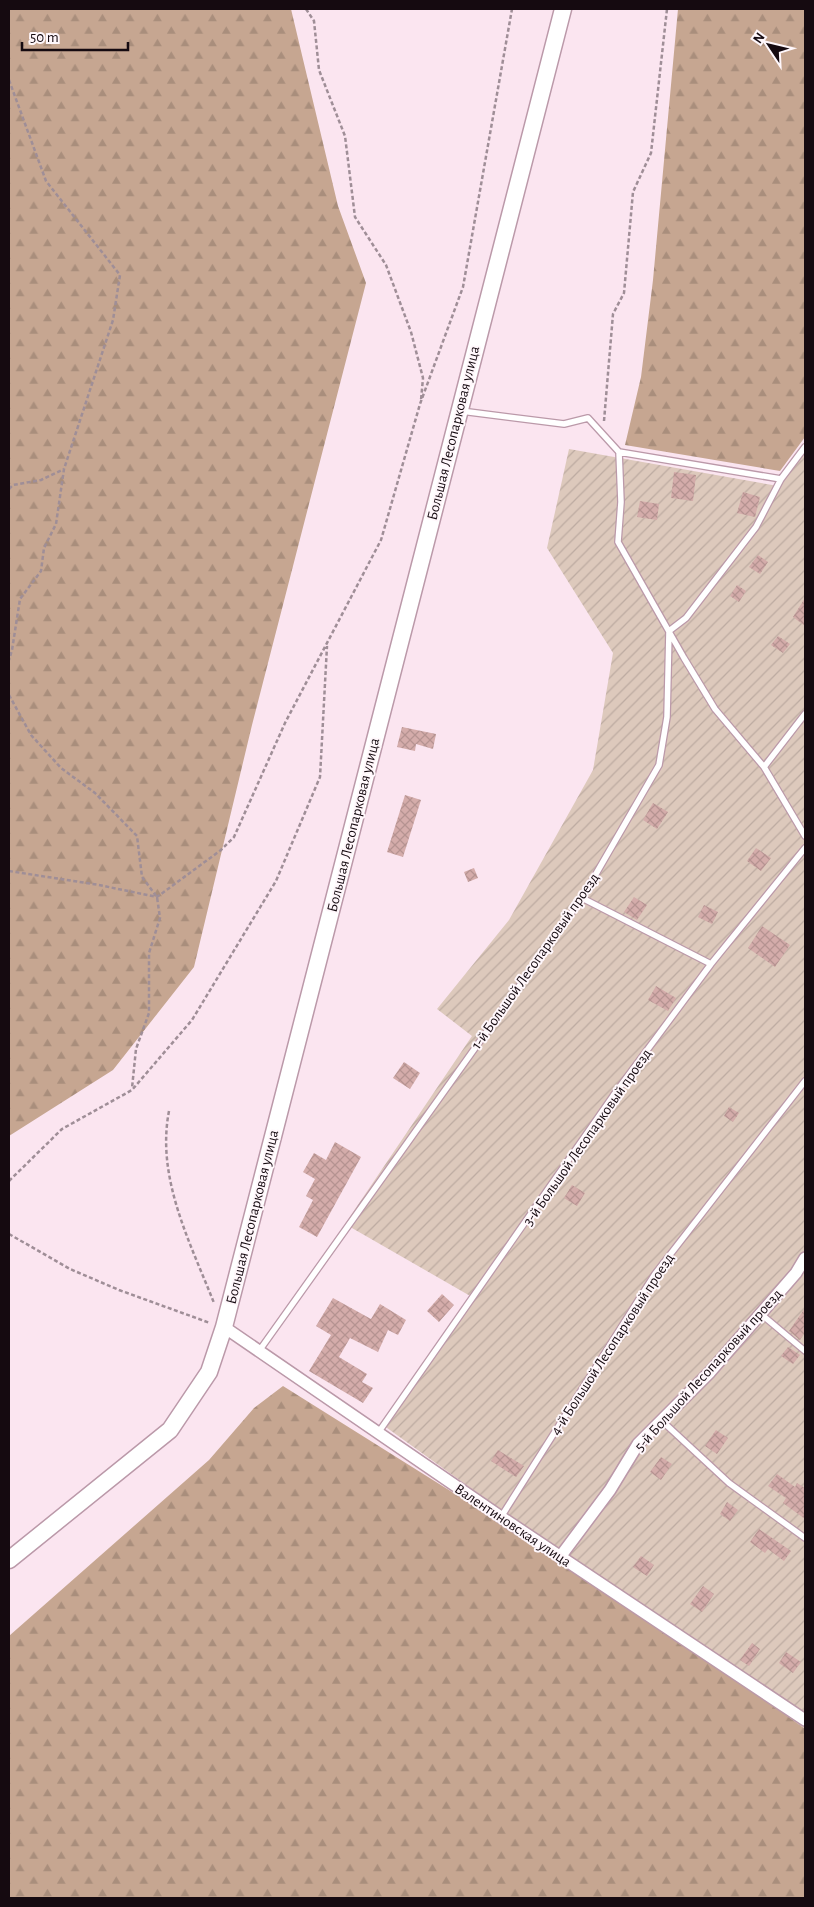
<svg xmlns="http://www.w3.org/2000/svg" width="814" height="1907" viewBox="0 0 814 1907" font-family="'Alegreya Sans',sans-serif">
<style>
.forest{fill:url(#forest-firs)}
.garden{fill:url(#garden-furrows)}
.building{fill:url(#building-cross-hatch)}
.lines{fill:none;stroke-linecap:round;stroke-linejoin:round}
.lane-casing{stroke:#bb99a9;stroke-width:8}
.street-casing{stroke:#bb99a9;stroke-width:14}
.secondary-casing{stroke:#bb99a9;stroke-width:19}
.path{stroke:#9f8e97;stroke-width:2.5;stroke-dasharray:4 2.5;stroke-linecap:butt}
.lane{stroke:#fff;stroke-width:5.5}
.street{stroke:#fff;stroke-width:11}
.secondary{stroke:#fff;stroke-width:16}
.labels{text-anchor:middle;stroke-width:4;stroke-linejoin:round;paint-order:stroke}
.street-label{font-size:15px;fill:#150a10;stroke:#fff7fb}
</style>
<defs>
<pattern id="forest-firs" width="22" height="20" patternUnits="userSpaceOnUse" patternTransform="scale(1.25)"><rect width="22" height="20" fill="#c6a691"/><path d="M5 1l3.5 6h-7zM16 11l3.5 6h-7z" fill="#a98e7c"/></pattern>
<pattern id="garden-furrows" width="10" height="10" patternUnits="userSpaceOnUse" patternTransform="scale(1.25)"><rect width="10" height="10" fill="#ddc9bc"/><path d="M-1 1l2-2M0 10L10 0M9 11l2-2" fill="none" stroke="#bdaba1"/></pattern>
<pattern id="building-cross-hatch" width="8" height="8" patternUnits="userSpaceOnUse" patternTransform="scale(1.25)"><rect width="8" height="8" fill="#d4acaa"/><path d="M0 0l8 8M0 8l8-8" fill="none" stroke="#b59391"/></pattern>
</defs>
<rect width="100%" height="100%" fill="#fbe5f0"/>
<path class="forest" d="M9,9H291L338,206L366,283L252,725L194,967L113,1070L9,1136Z
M678,9H805V437L780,471L625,445L641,377L653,280Z
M283,1386L629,1603L805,1723V1898H9V1636L209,1460L254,1408Z"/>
<path class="garden" d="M569,449L778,486L805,451V1729L383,1425L472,1297L345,1224L472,1036L437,1009L509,920L593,770L613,653L547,548Z"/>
<path class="building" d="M674,472L696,475L693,501L671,498Z
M743,492L760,497L755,517L737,513Z
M640,501L659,504L657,520L637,517Z
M758,555L768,562L760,574L749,567Z
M737,585L746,591L739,602L730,596Z
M805,598V626L793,617Z
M778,636L790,644L783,653L771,645Z
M402,727L436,734L433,749L416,744L415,751L397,747Z
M405,795L421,800L403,857L387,852Z
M653,803L668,812L657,829L643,820Z
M756,848L771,858L761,871L747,861Z
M474,868L478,878L468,882L464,872Z
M634,897L647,905L637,920L624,912Z
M704,905L718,912L712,924L698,917Z
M762,926L790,945L775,967L748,948Z
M656,986L676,998L668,1011L648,1000Z
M404,1062L420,1073L410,1089L393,1078Z
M729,1107L739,1113L733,1122L724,1116Z
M335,1142L361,1157L317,1237L299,1227L313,1200L306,1196L315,1179L303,1172L314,1153L326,1160Z
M572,1185L585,1193L577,1206L564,1198Z
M442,1294L454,1305L439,1322L427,1311Z
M333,1298L371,1319L380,1304L406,1320L398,1335L388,1330L378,1352L350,1338L339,1357L367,1374L362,1382L373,1388L363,1403L309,1371L331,1335L316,1326Z
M805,1308V1332L800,1340L789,1331Z
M788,1347L800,1355L793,1364L781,1356Z
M716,1430L728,1438L717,1454L705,1446Z
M498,1450L524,1466L516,1477L491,1461Z
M661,1457L672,1464L661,1480L650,1472Z
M777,1474L795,1487L797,1483L805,1488V1519L783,1503L786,1498L768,1486Z
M727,1502L738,1510L730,1521L720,1514Z
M759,1529L791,1551L784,1561L768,1549L765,1553L750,1542Z
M641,1556L654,1565L647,1576L633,1567Z
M703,1586L714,1594L702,1612L690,1604Z
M752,1643L760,1649L749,1666L740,1660Z
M786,1652L801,1662L793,1673L779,1663Z"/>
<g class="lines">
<g class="lane-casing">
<path id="lane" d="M461,411L564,424L588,418L619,452L621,502L618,542L684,658L715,709L764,767L805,836
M619,452L781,479
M764,767L805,714
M582,898L711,964
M761,1314L805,1351
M259,1351L582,898L659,765L667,717L669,631L686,618L756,527L781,479L805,447
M661,1420L729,1483L805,1538
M378,1433L613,1096L711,964L805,848
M501,1517L655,1274L805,1081"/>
</g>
<g class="street-casing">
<path id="street" d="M224,1327L501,1517L805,1720
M560,1557L610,1490L638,1444L710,1372L796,1273L805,1258"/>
</g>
<g class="secondary-casing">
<path id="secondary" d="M9,1560L170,1430L209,1372L224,1327L563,9"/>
</g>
<path class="path" d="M306,9L314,21L319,70L345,136L355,217L386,265L411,332L423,378L421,400
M9,80L46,181L120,275L113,320L64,469L56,524L44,548L41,571L20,599L12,650L9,660
M604,421L613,314L624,293L633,192L651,153L667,9
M9,489L13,485L41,480L64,469
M9,695L31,735L61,768L95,793L137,836L142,877L157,897L160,918L149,953V1013L136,1049L132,1088
M9,871L99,885L157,897L221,850L234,837L285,723L381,540L420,404L463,287L512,9
M169,1111C156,1178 190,1242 214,1303
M9,1181L62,1129L132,1090L192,1020L276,881L320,777L327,646
M9,1234L70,1269L119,1290L210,1323"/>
<use href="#lane" class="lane"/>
<use href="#street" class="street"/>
<use href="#secondary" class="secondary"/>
</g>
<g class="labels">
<g class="street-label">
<text transform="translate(453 433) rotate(-76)" y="5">Большая Лесопарковая улица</text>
<text transform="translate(353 825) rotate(-76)" y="5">Большая Лесопарковая улица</text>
<text transform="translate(535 961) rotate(-55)" y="5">1-й Большой Лесопарковый проезд</text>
<text transform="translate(587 1137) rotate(-55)" y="5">3-й Большой Лесопарковый проезд</text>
<text transform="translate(252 1217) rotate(-76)" y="5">Большая Лесопарковая улица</text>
<text transform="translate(612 1344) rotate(-57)" y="5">4-й Большой Лесопарковый проезд</text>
<text transform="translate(708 1370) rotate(-48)" y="5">5-й Большой Лесопарковый проезд</text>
<text transform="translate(513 1525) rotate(34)" y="5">Валентиновская улица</text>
</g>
</g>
<rect width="814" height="1907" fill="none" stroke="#150a10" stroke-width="20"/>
<g transform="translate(769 45) rotate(305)" stroke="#fff7fb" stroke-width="4" paint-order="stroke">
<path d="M0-4L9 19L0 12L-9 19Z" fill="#150a10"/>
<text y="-8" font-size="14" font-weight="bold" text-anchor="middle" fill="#150a10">N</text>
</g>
<path d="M22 42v8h106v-8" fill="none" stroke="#150a10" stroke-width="2.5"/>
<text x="30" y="42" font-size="15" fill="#150a10" stroke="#fff7fb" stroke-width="4" paint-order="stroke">50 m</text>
</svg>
